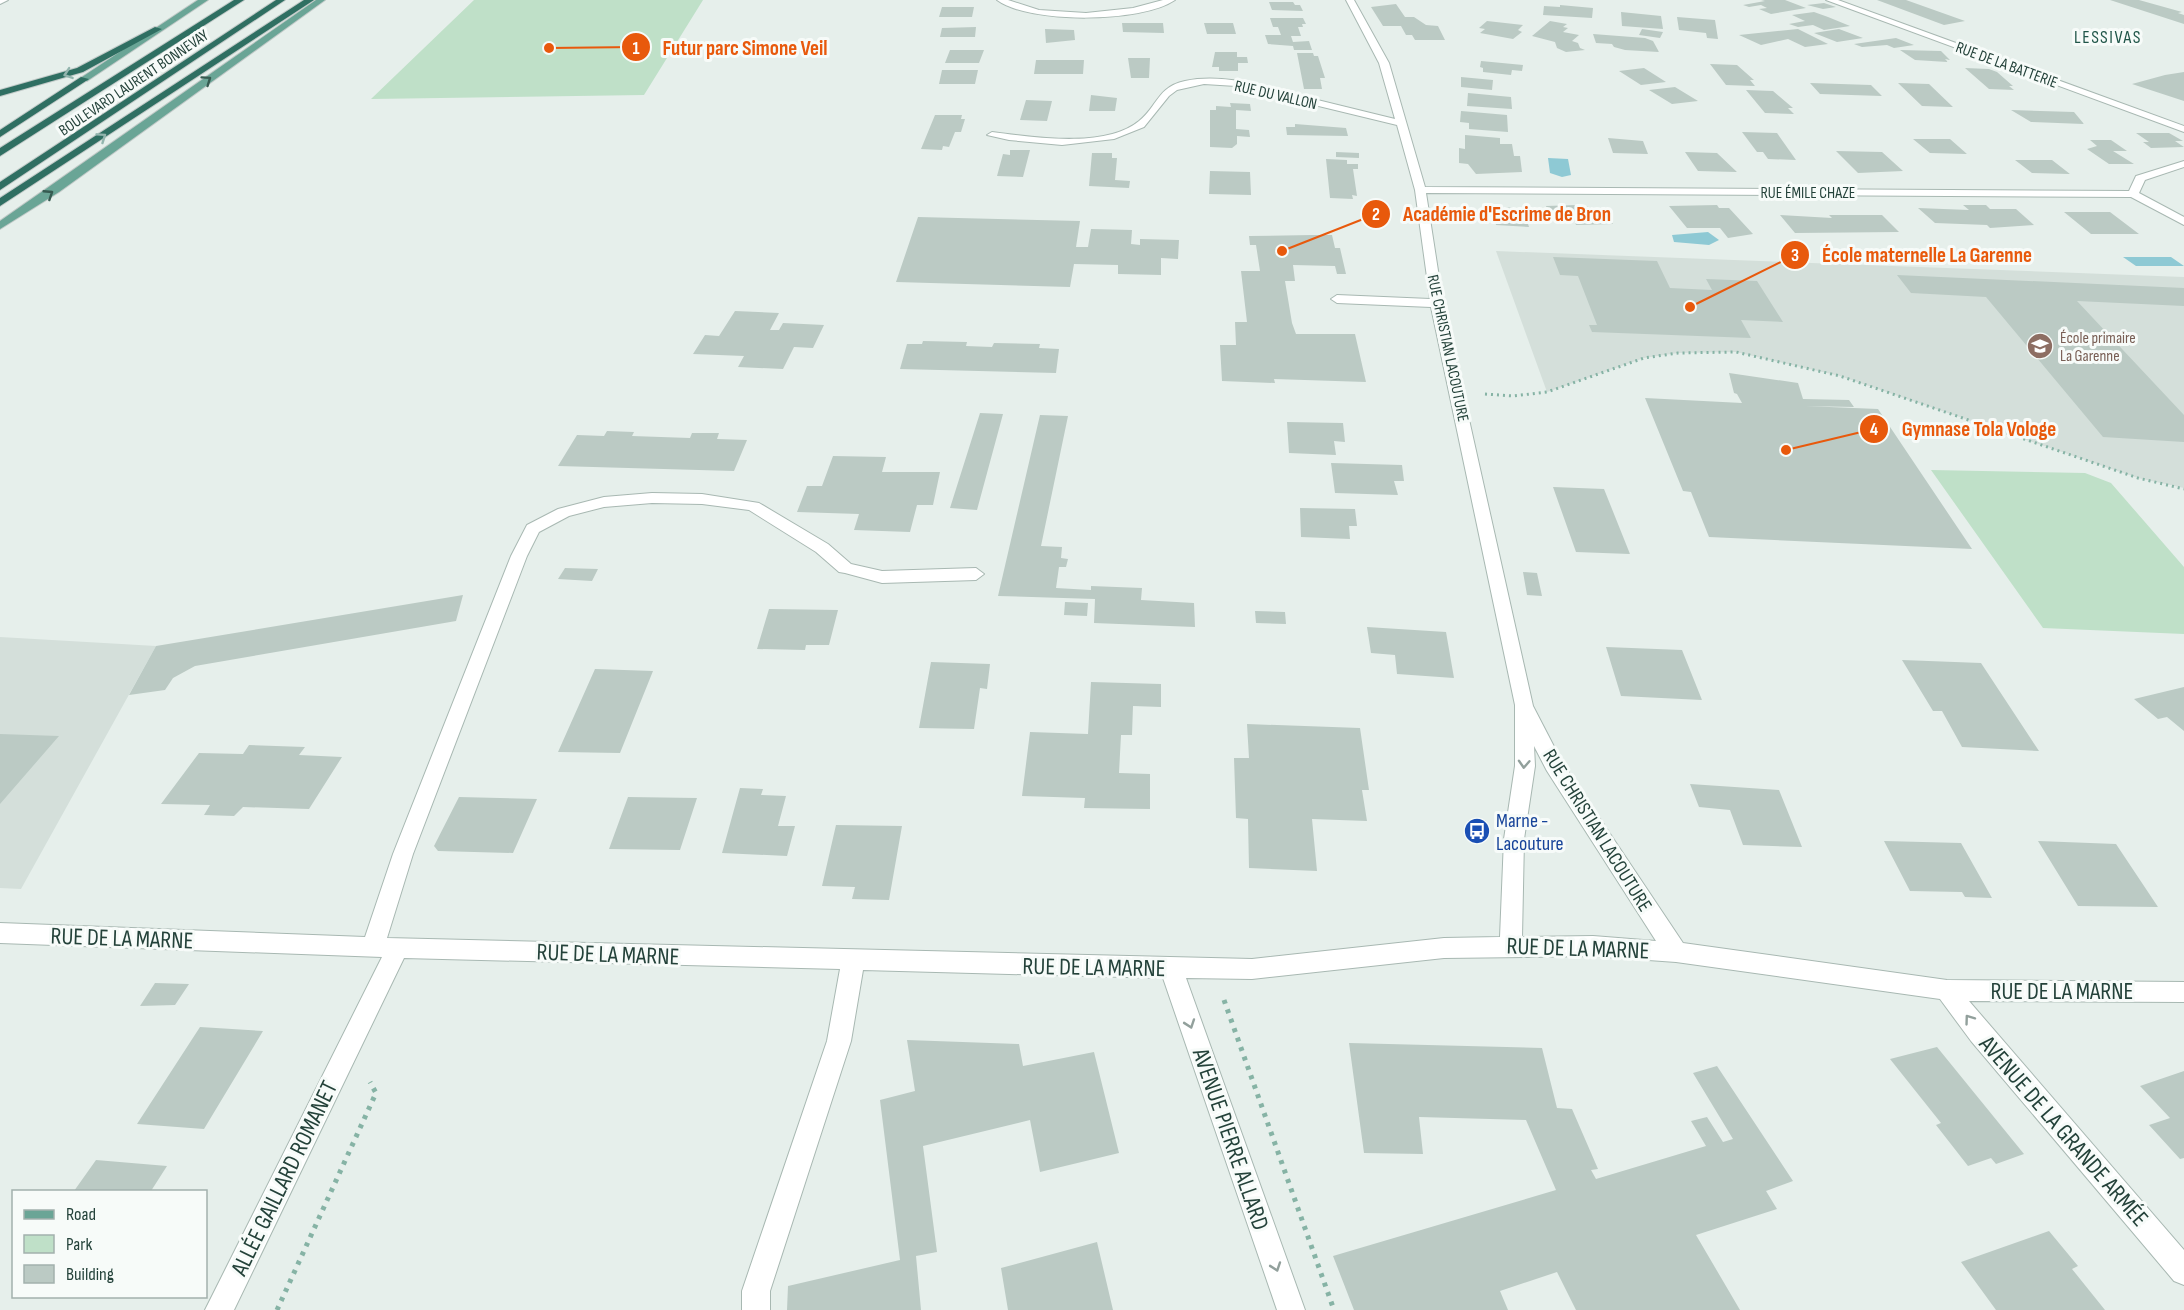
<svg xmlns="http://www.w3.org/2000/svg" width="2184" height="1310" viewBox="0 0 2184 1310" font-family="'Sofia Sans Condensed',sans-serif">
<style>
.built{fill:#d4dfda}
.green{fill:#bfe0c8}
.water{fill:#8ec9d4}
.building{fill:#bbcac4}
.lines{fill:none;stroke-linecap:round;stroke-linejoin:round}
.minor-casing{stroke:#a8b8b2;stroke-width:2}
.major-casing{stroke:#c2cac8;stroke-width:2}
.highway-casing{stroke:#c2cac8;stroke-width:2}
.path-far1{stroke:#86b3a5;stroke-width:3;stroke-dasharray:2 4;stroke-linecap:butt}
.path{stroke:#86b3a5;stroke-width:5;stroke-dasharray:4 6;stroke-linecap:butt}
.minor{fill:#fff;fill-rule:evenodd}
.major{fill:#6aa596;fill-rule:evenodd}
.highway{fill:#2f6f62;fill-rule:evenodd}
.oneway{stroke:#93b5ae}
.oneway2{stroke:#365b51}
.oneway3{stroke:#92a09c}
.labels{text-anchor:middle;stroke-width:6;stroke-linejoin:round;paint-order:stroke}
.far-street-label{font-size:16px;fill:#24423a;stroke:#f7fbf9}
.far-education-label{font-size:16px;fill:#785e54;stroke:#f7fbf9;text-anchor:start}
.far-neighbourhood-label{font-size:18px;letter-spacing:1.5px;fill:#1f5548;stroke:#f7fbf9}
.transit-label{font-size:20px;fill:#164399;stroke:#f7fbf9;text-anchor:start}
.street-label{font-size:20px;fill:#24423a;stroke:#f7fbf9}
.near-street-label{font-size:24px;fill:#24423a;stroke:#f7fbf9}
.leader{fill:none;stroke:#e8590c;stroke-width:2}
.callout-dot{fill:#e8590c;stroke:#f7fbf9;stroke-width:2}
.mark-label{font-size:18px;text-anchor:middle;font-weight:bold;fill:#fff}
.callout-label{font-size:21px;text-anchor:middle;font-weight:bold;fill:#e8590c;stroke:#f7fbf9;stroke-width:6;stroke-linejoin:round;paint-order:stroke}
</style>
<rect width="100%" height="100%" fill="#e6efeb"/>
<path class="built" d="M1496,251L2184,277V488L2138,478L1840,376L1736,352L1678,353L1644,358L1547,392Z
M0,637L156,646L21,889L0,888Z"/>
<path class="green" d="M474,0H703L644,95L371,99Z
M1931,470L2085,473L2111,483L2184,567V634L2043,628Z"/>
<path class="water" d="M1548,158L1568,159L1571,175L1562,177L1550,173Z
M1708,232L1719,240L1709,245L1674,242L1672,235Z
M2123,257H2171L2184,266H2136Z"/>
<path class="building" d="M1761,0H1785L1806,8L1771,14L1759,9L1767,8L1761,5L1749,7L1743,5L1765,1Z
M1877,0H1906L1965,21L1944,25Z
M2110,0H2139L2182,12L2178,13L2184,15V24Z
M1269,2H1293L1295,5H1300L1303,11L1272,10Z
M1824,3L1836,7L1823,9L1807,5Z
M1396,4L1405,17H1414L1426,25L1438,26L1445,40H1415L1412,35H1406L1401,26H1383L1371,7Z
M1560,5L1593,8L1592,18L1543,15L1544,6L1560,7Z
M942,7H974L972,17H939Z
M1621,12L1661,16L1663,29L1622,26Z
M1814,12L1828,17L1850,26L1824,30L1813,25L1798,27L1789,24L1805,21L1792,15Z
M1677,17L1715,20L1718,39L1707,38L1706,33L1679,30Z
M1270,18H1303L1306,24H1302L1303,27H1298L1301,36H1291L1293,42L1309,41L1312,50H1294L1293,46L1268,44L1265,35H1281L1278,27H1273Z
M1487,21L1523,25L1518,30L1522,32L1513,39L1480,33L1485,29L1479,28Z
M1550,21L1567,24L1563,27L1568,28L1563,32L1579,35L1572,41L1578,43L1580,48L1585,50L1566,52L1557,48L1555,42L1532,36Z
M1122,23H1163L1164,33L1123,32Z
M1204,23H1233L1236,34H1207Z
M976,27L975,37H940L942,28Z
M1045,29L1074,30L1075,40L1046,43Z
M1642,29L1663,32L1660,38L1639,35Z
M1798,29L1828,44L1805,47L1788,39L1761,45L1739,35Z
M1839,29L1863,38L1837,42L1814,33Z
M1593,34L1645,38L1653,41L1659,52L1625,50L1614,47L1612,44L1596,43Z
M1896,38L1914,45L1894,48L1887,45L1862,47L1854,44Z
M950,50H984L979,63H945Z
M1900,50L1941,51L1950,60L1945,59L1948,62L1915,60Z
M1215,52H1237V57H1247L1248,63H1238V71H1219V67H1212Z
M1297,53H1313L1314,56H1318L1325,78H1320L1322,89H1304Z
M1128,58H1150L1149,78H1131Z
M1036,60H1084L1083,74H1034Z
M1481,61L1523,65L1522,71L1512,70L1511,75L1483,72V68L1480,67Z
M1710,64L1737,65L1754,80H1750L1755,86L1726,85Z
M1644,68L1666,82L1641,85L1619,71Z
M1965,68L1989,69L1997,72L2013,86H2009L2014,90L1989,89Z
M942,70H978L975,84H939Z
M2184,72V101L2132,84L2165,75Z
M1461,77L1493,80L1492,90L1461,87Z
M1810,83L1871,85L1882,96L1820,94Z
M1898,83L1929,84L1953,107L1922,106Z
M1675,87L1698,101L1672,104L1649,90Z
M1746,90L1773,91L1793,108H1788L1794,114L1765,113Z
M1468,93L1511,97L1512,109L1467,106Z
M1091,95L1117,98L1115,111H1089Z
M1026,100L1052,101L1047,121L1020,120Z
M1230,103L1250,104L1251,111L1236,110V129L1249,130L1250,137L1237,136V144L1232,148L1210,147V110H1216V106L1231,107Z
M2011,110L2074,112L2084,124L2031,122Z
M1461,111L1507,115L1508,132L1469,129V123L1460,122Z
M935,115H962L961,119H965L961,132H955L949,147L943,146L942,150L921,149Z
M1295,124L1346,128L1348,136L1287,135L1286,127H1295Z
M1742,132L1777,133L1796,160L1768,159L1763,152H1757Z
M2136,133H2169L2183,141H2175L2184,147L2151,148L2143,142H2149Z
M1465,135L1500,138V144H1512L1514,156H1520L1522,172L1476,174L1468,164L1459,163V148L1465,149Z
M1608,138L1643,141L1648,154L1613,153Z
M1913,139H1950L1967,154L1930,153Z
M2090,140H2111L2127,151H2113L2134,164H2109L2087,149L2097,146Z
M1010,150H1030L1023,177L997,176L1003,154L1010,155Z
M1836,151L1882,152L1903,171L1858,173Z
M1336,152L1359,153V158L1336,157Z
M1685,152L1717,153L1737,172L1698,171Z
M1092,153H1112V158H1117L1115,180L1130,181L1129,188L1089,186Z
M1326,159L1347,160V164H1358V169H1353L1357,196L1352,195L1353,199L1330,198Z
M2015,160H2052L2070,174L2032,173Z
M1210,171L1250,172L1251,195L1209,194Z
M1577,205L1606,210L1613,224L1576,225L1574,220L1551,219L1546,206Z
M1717,205L1719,208H1729L1753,234L1728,238L1720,228H1687L1669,206Z
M1963,205H1986L1990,209H2016L2034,225L1990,228L1987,225L1935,223L1918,208L1969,210Z
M1491,207L1523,208L1529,227L1496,225L1494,217H1488L1486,209Z
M2064,212H2110L2139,234H2091Z
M1780,215L1832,218L1829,215H1882L1899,232L1795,233Z
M918,217L1080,221L1076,247H1088L1091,229L1132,230L1131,244L1140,245V239L1179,240L1178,259L1161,258V275L1118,274V265L1074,264L1070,287L896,282Z
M1313,235H1332L1335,248H1340L1346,274H1337L1335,266L1293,265L1295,281H1285L1292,323L1296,334H1355L1366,382L1274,379L1275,383L1222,381L1220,345H1236L1235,322H1247L1241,271H1260L1256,245H1250L1249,236Z
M1553,257L1657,261L1670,288L1712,290L1706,279L1757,281L1783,322L1741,320L1751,338L1592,332L1589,325H1597L1578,276L1560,275Z
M1897,275L2184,288V306L2077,301L2184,415V442L2103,437L1986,297L1911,293Z
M735,311L779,313L770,330H779L783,323L824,325L813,348L794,347L783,369L738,367L744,356L693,354L705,335L719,336Z
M923,341L967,342L966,346L992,347L994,343L1040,344L1039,348L1059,349L1056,373L900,369L907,344H922Z
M1729,373L1798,383L1803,399L1849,400L1854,407L1805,406L1878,409L1972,549L1709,537L1691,492L1683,491L1645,398L1742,403L1737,394L1734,393Z
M980,413L1003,414L977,510L950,508Z
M1040,415L1068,416L1041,546L1062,547L1061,558L1068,559L1066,567H1059L1056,588L1091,590V586L1142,588L1141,600L1194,603L1195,627L1094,623L1095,599L998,596Z
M1287,422L1343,423L1345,442L1334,441L1336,455L1289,453Z
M607,431L634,432L632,436L690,438L692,433H719L717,439L747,440L734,471L558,466L577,435L604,436Z
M833,456L886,457L882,472H940L933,505H917L910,532L854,530L859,514L797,512L807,486H822Z
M1331,463L1402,465L1404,481H1394L1398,495L1335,493Z
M1553,487L1604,489L1630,554L1576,552Z
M1300,508L1355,509L1357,526H1349L1350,539L1301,537Z
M565,568L598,569L592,581L558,579Z
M1523,572L1537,573L1542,596L1527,595Z
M463,595L456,621L195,666L173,678L165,690L129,695L156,646Z
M1065,602L1088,603L1087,616L1064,615Z
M769,609L838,610L829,645H806L805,650L757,649Z
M1255,611L1285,612L1286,624L1256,623Z
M1367,627L1446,632L1454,678L1397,674L1395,655L1371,653Z
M1606,647L1682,650L1702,700L1621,696Z
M1902,660L1981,663L2039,751L1962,747L1942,711H1933Z
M931,662L990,664L987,689L980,688L974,729L919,728Z
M595,669L653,671L620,753L558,752Z
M1091,682L1161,684V707L1133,706L1132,735H1121L1119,773L1150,774V809L1084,808L1085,798L1022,796L1030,732L1088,734Z
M2184,687V731L2167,717L2158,719L2134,699Z
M1247,724L1360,728L1369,790H1362L1367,821L1312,819L1317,871L1249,868L1248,819L1236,818L1234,758H1249Z
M0,734L59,736L0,804Z
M249,745L305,747L299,755L342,757L309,809L243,807L234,816L204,815L210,805L161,804L199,753L243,754Z
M1690,784L1779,790L1802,847L1743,845L1730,810L1699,807Z
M740,788L763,789L761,795L786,796L778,826H795L787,856L722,853Z
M459,797L537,799L513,853L438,851L434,846Z
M628,797L697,798L680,850L609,849Z
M836,825L902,826L889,900L852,899L855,887L822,886Z
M1884,841L1961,843L1992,898L1965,897L1962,892L1910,891Z
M2038,841L2116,844L2158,907L2078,906Z
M155,983L189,984L175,1005L140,1006Z
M200,1027L263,1031L204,1129L137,1124Z
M907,1040L1019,1044L1023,1066L1094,1052L1119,1153L1040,1172L1030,1120L923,1146L937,1252L916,1256L921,1310H787L788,1286L900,1260L880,1100L915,1091Z
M1349,1043L1542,1048L1557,1108L1572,1109L1598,1169L1591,1170L1596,1179L1706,1146L1691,1121L1707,1117L1723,1142L1733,1139L1693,1073L1717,1066L1793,1181L1766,1191L1777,1209L1696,1235L1740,1310H1576L1557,1272L1500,1291L1508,1310H1354L1333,1256L1556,1190L1526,1120L1419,1117L1423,1154L1364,1153Z
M1937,1047L2024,1154L1996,1164L1991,1158L1968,1166L1936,1125L1941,1123L1890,1059Z
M2184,1071V1158L2180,1159L2149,1125L2170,1118L2140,1086Z
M96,1160L167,1166L151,1191H74Z
M2049,1231L2078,1266L2072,1269L2105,1310H1996L1961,1262Z
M1097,1242L1113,1310H1008L1001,1268Z"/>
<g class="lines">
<g class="minor-casing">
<path id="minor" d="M0,0H8L0,4Z
M997,0H1008L1039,10L1086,13L1133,8L1163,0H1175C1142,23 1029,24 997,0Z
M1346,0H1354L1389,63L1425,187L2129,191L2136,176L2184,161V167L2145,180L2139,193L2184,217V225L2131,197L1426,193L1443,303L1533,706L1562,762L1683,943L1947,980L2184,982V1002L1969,1001L2184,1250V1285L2174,1281L1971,1041L1940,999L1676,962L1593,956L1444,958L1252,979L1186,978L1305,1310H1277L1163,978L863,970L851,1041L770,1291V1310H742V1291L827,1041L840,969L404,958L234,1310H205L382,957L0,943V923L365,937L393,854L511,556L527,525L558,509L604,497L652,493L702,494L759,503L828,544L851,564L882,571L976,568L984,574L976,580L882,583L845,573L839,572L816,552L749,510L702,504L652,503L604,507L569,516L539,532L527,556L413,854L387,938L1252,959L1444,938L1500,937L1504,839L1515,766V705L1431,307L1337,303L1331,299L1337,295L1430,299L1415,190L1397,125L1236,86L1204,84L1177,90L1169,96L1144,127L1114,139L1062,145L1009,140L987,135L992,132C1032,137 1105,149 1139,121C1158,106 1157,87 1185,81C1223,73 1261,86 1297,95C1330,103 1362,111 1395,119L1379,63ZM1534,746L1547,771L1656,941L1593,936L1522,937L1524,839L1535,766Z
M1826,0H1838L2184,126V132Z"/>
</g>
<g class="major-casing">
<path id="major" d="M198,0H208L87,81L79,79Z
M316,0H325L59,192L0,229V221Z"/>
</g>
<g class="highway-casing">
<path id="highway" d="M234,0H244L0,156V148Z
M276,0H285L0,190V182Z
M304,0H314L0,206V198Z
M155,27L162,29L83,72L0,96V90L77,68Z
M81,77L89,79L0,137V130Z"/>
</g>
<path class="path-far1" d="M1485,394L1513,396L1547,392L1644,358L1678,353L1736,352L1840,376L2138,478L2184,489"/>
<path class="path" d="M1224,1000L1334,1310
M277,1310L376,1093L370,1082"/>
<use href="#minor" class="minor"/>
<use href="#major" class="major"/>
<use href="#highway" class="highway"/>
</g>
<defs><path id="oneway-chevron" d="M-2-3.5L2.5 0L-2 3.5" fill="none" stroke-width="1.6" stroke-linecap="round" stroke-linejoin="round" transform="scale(1.5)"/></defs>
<g class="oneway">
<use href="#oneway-chevron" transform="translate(68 74) rotate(161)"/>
<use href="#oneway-chevron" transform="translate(102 137) rotate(-34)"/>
</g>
<g class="oneway2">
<use href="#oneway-chevron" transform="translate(207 80) rotate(-35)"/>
<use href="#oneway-chevron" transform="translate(49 194) rotate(-33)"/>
</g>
<g class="oneway3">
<use href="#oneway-chevron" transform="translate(1524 764) rotate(93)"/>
<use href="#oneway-chevron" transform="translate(1969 1019) rotate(-126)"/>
<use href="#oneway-chevron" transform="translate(1190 1024) rotate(71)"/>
<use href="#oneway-chevron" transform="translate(1276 1267) rotate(71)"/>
</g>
<defs>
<g id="school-disc" transform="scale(1.35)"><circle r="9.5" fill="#8d6e63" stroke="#f7fbf9"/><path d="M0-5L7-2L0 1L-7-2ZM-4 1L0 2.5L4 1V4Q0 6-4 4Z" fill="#fff"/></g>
<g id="bus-disc" transform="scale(1.35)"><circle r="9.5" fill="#1a4fb4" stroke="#f7fbf9"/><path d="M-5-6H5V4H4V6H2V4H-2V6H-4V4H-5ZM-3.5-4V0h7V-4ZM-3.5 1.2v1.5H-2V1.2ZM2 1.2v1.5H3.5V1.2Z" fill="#fff"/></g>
</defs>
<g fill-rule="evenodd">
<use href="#school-disc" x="2040" y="346"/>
<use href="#bus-disc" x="1477" y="831"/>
</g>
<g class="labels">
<g class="far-street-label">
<text transform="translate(2007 64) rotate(20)" y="6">RUE DE LA BATTERIE</text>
<text transform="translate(133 82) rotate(-34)" y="6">BOULEVARD LAURENT BONNEVAY</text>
<text transform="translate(1276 94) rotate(13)" y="6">RUE DU VALLON</text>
<text x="1808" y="198">RUE ÉMILE CHAZE</text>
<text transform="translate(1449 348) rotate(78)" y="6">RUE CHRISTIAN LACOUTURE</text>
</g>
<g class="far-education-label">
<text x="2060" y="343">École primaire<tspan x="2060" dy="18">La Garenne</tspan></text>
</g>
<g class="far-neighbourhood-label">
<text x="2108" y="43">LESSIVAS</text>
</g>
<g class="transit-label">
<text x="1496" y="827">Marne -<tspan x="1496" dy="23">Lacouture</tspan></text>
</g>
<g class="street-label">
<text transform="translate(1598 830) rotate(58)" y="7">RUE CHRISTIAN LACOUTURE</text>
</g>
<g class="near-street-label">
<text transform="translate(122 938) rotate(2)" y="8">RUE DE LA MARNE</text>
<text transform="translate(1578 948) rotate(2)" y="8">RUE DE LA MARNE</text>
<text transform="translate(608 954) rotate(2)" y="8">RUE DE LA MARNE</text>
<text transform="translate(1094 967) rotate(1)" y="8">RUE DE LA MARNE</text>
<text x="2062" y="999">RUE DE LA MARNE</text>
<text transform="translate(2064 1131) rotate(49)" y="8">AVENUE DE LA GRANDE ARMÉE</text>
<text transform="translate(1231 1139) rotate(71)" y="8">AVENUE PIERRE ALLARD</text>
<text transform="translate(284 1178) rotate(-64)" y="8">ALLÉE GAILLARD ROMANET</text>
</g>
</g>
<path class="leader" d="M549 48L636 47M1282 251L1376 214M1690 307L1795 255M1786 450L1874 429"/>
<g class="callout-dot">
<circle cx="549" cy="48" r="6"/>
<circle cx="1282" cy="251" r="6"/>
<circle cx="1690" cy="307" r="6"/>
<circle cx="1786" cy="450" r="6"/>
<circle cx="636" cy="47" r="15"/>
<circle cx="1376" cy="214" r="15"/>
<circle cx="1795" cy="255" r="15"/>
<circle cx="1874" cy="429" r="15"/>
</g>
<g class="mark-label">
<text x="636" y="54">1</text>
<text x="1376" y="220">2</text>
<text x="1795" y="261">3</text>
<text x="1874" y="435">4</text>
</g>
<g class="callout-label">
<text x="745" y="55">Futur parc Simone Veil</text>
<text x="1507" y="221">Académie d'Escrime de Bron</text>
<text x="1927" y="262">École maternelle La Garenne</text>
<text x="1979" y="436">Gymnase Tola Vologe</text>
</g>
<rect x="12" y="1190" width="195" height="108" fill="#f7fbf9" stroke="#a3b1ad" stroke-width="1.5"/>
<rect x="24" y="1210" width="30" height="9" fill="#6aa596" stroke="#a3b1ad" stroke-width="1.5"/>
<text x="66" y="1220" font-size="18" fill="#24423a">Road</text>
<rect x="24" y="1235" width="30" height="18" fill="#bfe0c8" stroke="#a3b1ad" stroke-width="1.5"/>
<text x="66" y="1250" font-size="18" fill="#24423a">Park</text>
<rect x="24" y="1265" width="30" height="18" fill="#bbcac4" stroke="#a3b1ad" stroke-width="1.5"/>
<text x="66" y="1280" font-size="18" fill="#24423a">Building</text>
</svg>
